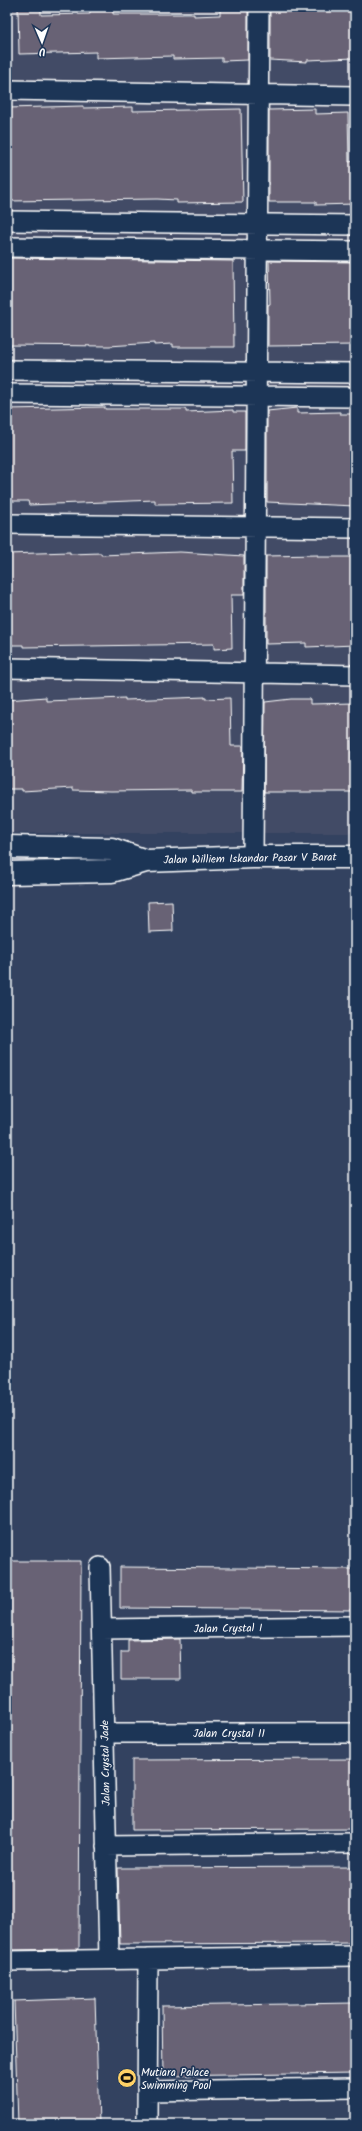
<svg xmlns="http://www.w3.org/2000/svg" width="362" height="2131" viewBox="0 0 362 2131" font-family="Kalam,sans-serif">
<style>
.built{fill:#434c66}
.building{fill:#676274;stroke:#fff}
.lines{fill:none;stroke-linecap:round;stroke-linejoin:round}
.minor-casing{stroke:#fff;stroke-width:22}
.tertiary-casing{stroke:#fff;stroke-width:25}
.minor{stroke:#1d3557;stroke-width:19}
.tertiary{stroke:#1d3557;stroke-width:22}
.labels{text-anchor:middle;stroke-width:3.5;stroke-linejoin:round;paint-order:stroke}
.street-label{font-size:11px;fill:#fff;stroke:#1d3557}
.poi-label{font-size:11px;fill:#fff;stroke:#1d3557;text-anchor:start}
</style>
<rect width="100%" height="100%" fill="#334260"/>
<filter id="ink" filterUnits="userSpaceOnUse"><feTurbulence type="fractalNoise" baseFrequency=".025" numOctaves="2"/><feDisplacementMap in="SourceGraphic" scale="8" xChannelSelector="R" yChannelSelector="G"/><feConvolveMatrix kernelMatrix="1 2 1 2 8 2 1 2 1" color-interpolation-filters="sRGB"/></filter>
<g filter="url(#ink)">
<path class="built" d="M7,7H355V833H7Z"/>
<path class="building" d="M18,7H41V15L90,14V7H113V14H194V16L220,15V7H248V60L222,61V58L173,59V56L96,58V52L19,54Z
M270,7H355V58L307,60V62L270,60Z
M83,106V108L133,107V111L241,109L243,202L177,203V200L157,199L8,201L7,108Z
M315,109V114L348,113L349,162L355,161V204L316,205V202H269V110Z
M7,258L233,261L234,347H173V344L154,345V343L109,346L7,345Z
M269,261L355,262V345L268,346V305L270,304Z
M105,407V409H186V412L233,410V412H245V451H232L233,503L155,504V500L29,505L28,501H7V409Z
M297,408V413L340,412V414H355V506L267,502V411Z
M70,552V554L101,553V555L180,552L244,556V595H231L232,648L214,649V644L23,647V645H7V554Z
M318,555V557H355V645L306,647V643L266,644V556Z
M46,697V701L125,698V700L205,697V699L230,698L231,746H243L242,792H191V790L111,791L73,790V788L22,791V789H7V700Z
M291,699H310V704L355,703V738H351L352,792H264L265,702Z
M172,901L173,931L149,932L148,902Z
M7,1561H81L79,1949L7,1950Z
M120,1567L355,1569V1610L120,1608Z
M180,1639L181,1679H121V1652H128V1640Z
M355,1759V1829L132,1830V1760Z
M355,1867V1943L120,1944L118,1868Z
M95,1998L99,2124H18L14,2001Z
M355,2003V2073L163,2076L162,2006Z"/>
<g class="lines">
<g class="minor-casing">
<path id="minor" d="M7,90L355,96
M7,221L355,225
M7,247L355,251
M7,370L355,373
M7,394L355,397
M7,524L355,528
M7,668L355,675
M253,857L259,7
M100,1567L109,1959
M102,1629L355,1626
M104,1733H355
M106,1846L355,1843
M148,1959L355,1956
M7,1961L148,1959L147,2124
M147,2091L355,2088"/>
</g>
<g class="tertiary-casing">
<path id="tertiary" d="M7,847L112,849L146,861
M7,873L112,871L146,861L253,857H355"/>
</g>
<use href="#minor" class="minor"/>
<use href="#tertiary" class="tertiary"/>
</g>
</g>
<defs>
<g id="stadium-disc" transform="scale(1)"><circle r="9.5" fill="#ffd166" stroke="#1d3557"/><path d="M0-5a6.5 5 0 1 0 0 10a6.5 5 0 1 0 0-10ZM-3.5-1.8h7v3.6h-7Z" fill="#111"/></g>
</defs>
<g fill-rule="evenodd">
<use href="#stadium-disc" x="127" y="2078"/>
</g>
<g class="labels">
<g class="street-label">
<text transform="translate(250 858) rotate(-1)" y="4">Jalan Williem Iskandar Pasar V Barat</text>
<text transform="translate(228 1628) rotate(-1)" y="4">Jalan Crystal I</text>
<text x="229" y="1737">Jalan Crystal II</text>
<text transform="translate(105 1763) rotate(-91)" y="4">Jalan Crystal Jade</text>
</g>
<g class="poi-label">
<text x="141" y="2076">Mutiara Palace<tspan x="141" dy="13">Swimming Pool</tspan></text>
</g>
</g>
<rect width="362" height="2131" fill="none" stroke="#1d3557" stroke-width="24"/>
<rect x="12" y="12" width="338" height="2107" fill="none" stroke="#fff" stroke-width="1.5" filter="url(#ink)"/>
<g transform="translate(42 42) rotate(178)" stroke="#1d3557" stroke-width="3" paint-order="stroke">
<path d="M0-3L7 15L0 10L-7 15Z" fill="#ffffff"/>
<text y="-6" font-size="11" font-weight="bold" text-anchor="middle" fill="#ffffff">U</text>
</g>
</svg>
